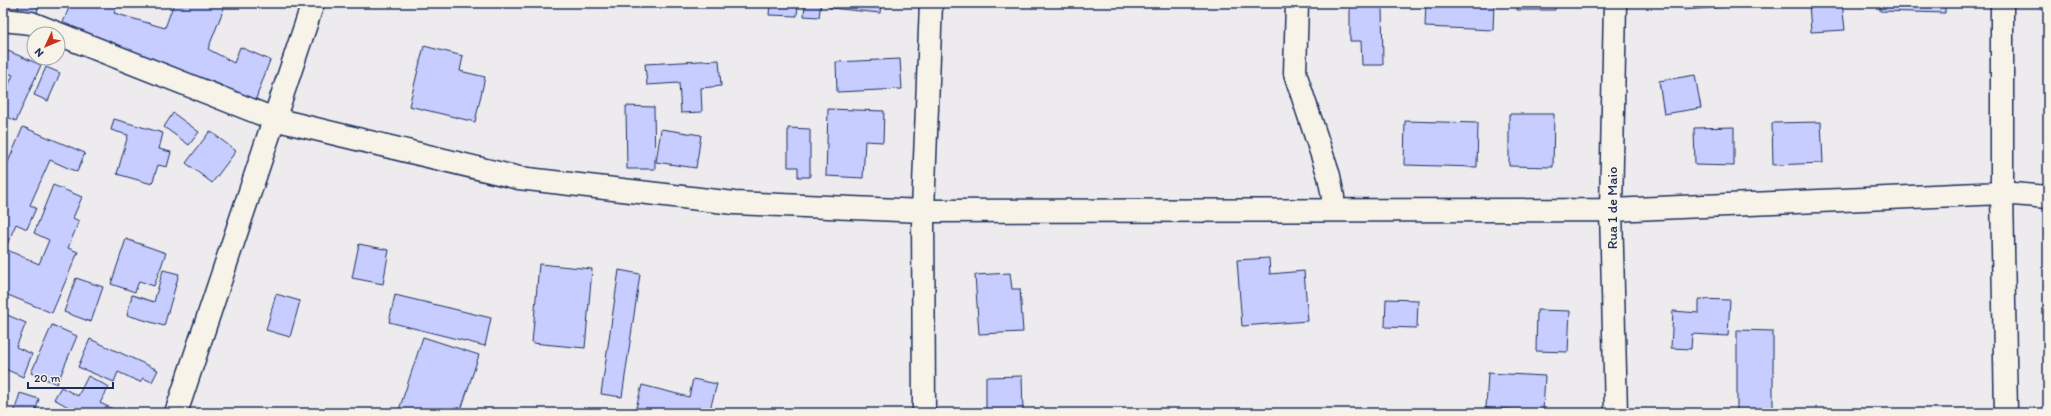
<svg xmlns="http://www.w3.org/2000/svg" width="2051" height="416" viewBox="0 0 2051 416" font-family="Itim,sans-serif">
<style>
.building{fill:#c7cdff;stroke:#1b2f5e}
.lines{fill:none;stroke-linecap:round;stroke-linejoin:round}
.minor-casing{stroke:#1b2f5e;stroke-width:25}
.major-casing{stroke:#1b2f5e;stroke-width:25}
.minor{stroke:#f7f3e8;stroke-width:22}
.major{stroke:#f7f3e8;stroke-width:22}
.labels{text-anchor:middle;stroke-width:3;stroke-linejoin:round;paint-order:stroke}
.street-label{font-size:14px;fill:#1b2f5e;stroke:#f7f3e8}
</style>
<rect width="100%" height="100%" fill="#edebed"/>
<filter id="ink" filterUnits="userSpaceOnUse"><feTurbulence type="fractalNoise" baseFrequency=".025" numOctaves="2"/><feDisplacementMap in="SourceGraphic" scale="8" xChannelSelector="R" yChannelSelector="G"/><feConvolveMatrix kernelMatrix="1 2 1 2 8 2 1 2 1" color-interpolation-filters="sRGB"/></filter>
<g filter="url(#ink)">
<path class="building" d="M19,3H39L36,18L17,13Z
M71,3H118L114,13L165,28L174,3H226L208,49L234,63L240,47L270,60L254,104L219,92L221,85L61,27Z
M770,3H798L797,16L769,15Z
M805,3H821L819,17L804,16Z
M831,3H881L880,13L830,8Z
M1350,3H1382L1383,65H1362L1361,41H1350Z
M1426,3H1494L1493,30L1425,27Z
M1517,3H1555V10H1517Z
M1683,3H1723V7L1684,10Z
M1809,3H1842L1845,30L1811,32Z
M1880,3H1945V13L1880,11Z
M424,46L463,56L460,71L485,77L475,122L409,106Z
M8,51L41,65L16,121L3,115V98L13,75L3,71V62Z
M900,59L902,89L837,92L836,62Z
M719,60L721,86L701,88L702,112L681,113L679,83L647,85L645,64Z
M46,67L60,73L48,101L34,95Z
M1695,75L1701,108L1664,114L1659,81Z
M626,106L654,107L655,169H627Z
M828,109L884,111L883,142L865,141L863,178L826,176Z
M173,113L199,132L189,145L164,127Z
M1509,114H1554L1553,167L1509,166Z
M114,119L163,133L159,149L171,152L167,167L158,165L152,184L117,174L128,135L111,130Z
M1405,121L1478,123L1477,167L1404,165Z
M1821,122L1823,163L1773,165L1772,123Z
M23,127L85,153L77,172L50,160L30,205L36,208L27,229L16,224L5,249L39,264L49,240L34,233L53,185L82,197L73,218L79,221L68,248L78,252L52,313L3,293V174Z
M1734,127V166L1695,165L1694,128Z
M788,128L810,129V177H798V167H788Z
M661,129L701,135L696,168L656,162Z
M210,131L236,151L212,183L186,163Z
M126,239L166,253L154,286L139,281L135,292L111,284Z
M359,244L389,250L383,284L352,278Z
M1269,258L1270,274L1304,271L1308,321L1242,326L1237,260Z
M539,264L592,269L585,348L532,343Z
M163,270L179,274L164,326L127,315L132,295L154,302Z
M619,270L640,274L622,397L601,394Z
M1010,273L1012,289H1020L1023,332L979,334L975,275Z
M76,278L103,287L91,322L64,312Z
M276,294L300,301L290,337L266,330Z
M395,295L491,318L485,346L389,322Z
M1386,299L1418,300L1417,328L1385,327Z
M1699,299L1730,300L1728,336L1692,334L1691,349L1671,348L1673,311L1699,313Z
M1537,310L1570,311L1568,352L1536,351Z
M5,314L26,323L16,347L32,354L23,377L3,368V318Z
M52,325L77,336L57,384L31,373Z
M1737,330L1773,331V413H1737Z
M423,337L479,355L460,413H398Z
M90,339L158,370L152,382L143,378L140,382L118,372L114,382L78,367Z
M1488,373L1545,376L1543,411L1486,408Z
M88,376L109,387L100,403L113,409L110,413H79L54,399L61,387L78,396Z
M1022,376L1023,413H986V377Z
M693,379L717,384L709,413H656L636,408L642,385L689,397Z
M20,393L39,399L35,413H14Z
M50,408L69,413H49Z"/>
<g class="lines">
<g class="minor-casing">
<path id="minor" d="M1297,3L1295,73L1329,176L1333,197L1332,210
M1615,3L1611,210L1616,413
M3,20L31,23L274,119L519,178L734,203L923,211L1611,210L2002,193V3
M924,413L923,211L931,3
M2006,413L2002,193L2048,197"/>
</g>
<g class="major-casing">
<path id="major" d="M176,413L313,3"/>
</g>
<use href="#minor" class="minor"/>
<use href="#major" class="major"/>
</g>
</g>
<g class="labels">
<g class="street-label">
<text transform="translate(1612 208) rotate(-90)" y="5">Rua 1 de Maio</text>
</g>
</g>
<rect width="2051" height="416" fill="none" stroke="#f7f3e8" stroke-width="16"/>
<rect x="8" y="8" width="2035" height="400" fill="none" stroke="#1b2f5e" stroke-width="1.5" filter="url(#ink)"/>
<g transform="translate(46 46) rotate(226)"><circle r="19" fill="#f7f3e8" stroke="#9fa5b1"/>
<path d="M0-3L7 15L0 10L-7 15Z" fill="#c8321e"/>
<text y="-6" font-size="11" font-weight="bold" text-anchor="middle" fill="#1b2f5e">N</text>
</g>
<path d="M28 382v6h85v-6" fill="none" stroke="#1b2f5e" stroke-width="2"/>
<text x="34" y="382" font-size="12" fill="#1b2f5e" stroke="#f7f3e8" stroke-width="3" paint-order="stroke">20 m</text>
</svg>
